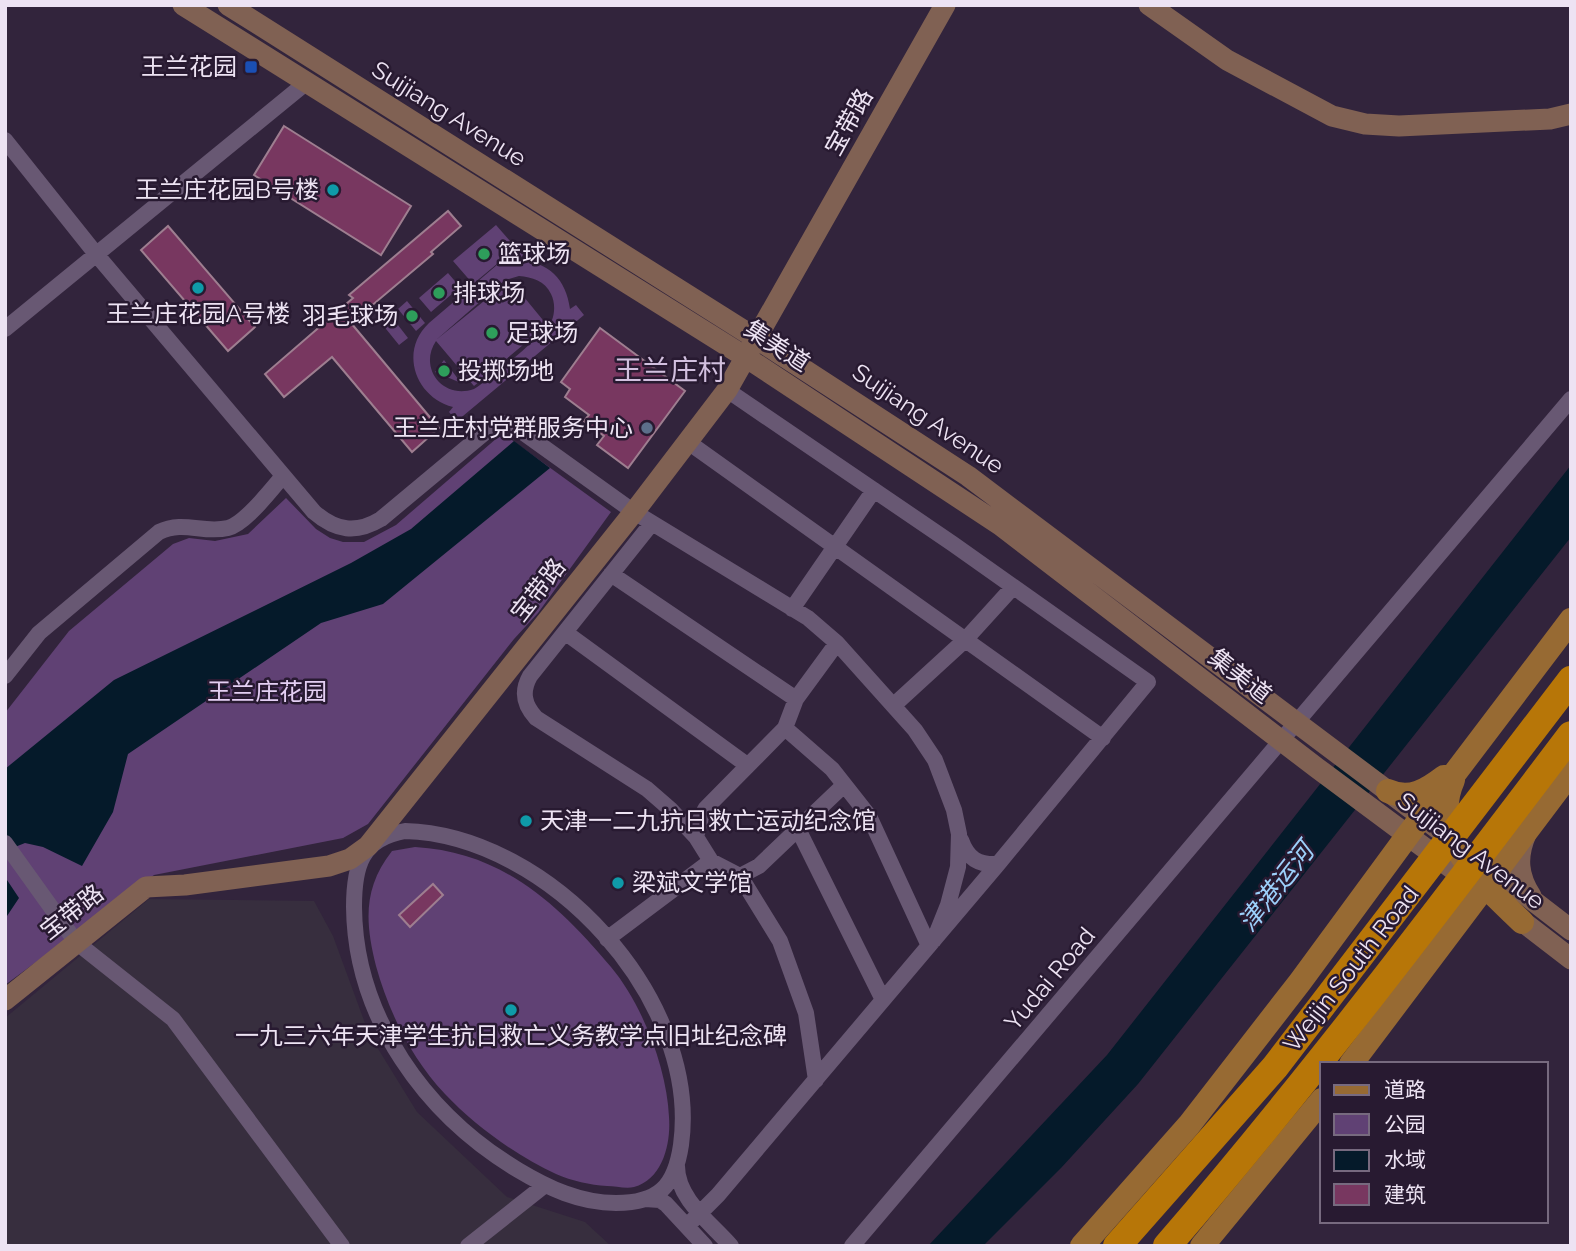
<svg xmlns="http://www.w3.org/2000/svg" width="1576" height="1251" viewBox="0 0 1576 1251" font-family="Raleway,'Noto Sans SC',sans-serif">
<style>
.commercial{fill:#372e3e}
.green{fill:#604174;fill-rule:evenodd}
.water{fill:#051a2a}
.building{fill:#783760;stroke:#9e7e90;stroke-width:2}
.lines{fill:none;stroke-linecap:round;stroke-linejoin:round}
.street{stroke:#685873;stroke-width:16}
.secondary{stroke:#806153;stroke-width:21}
.primary{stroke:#976a33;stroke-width:24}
.highway{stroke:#b77608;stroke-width:28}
.transit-dot{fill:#1a4fb4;stroke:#281a31;stroke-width:2.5}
.culture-dot{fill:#0f9aa8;stroke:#281a31;stroke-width:2.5}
.leisure-dot{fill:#2e9e5b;stroke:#281a31;stroke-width:2.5}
.service-dot{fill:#5c6f8a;stroke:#281a31;stroke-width:2.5}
.labels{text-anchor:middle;stroke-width:5;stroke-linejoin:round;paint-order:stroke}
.poi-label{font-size:24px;fill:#ede3f3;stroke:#281a31;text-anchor:start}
.street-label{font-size:24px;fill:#ede3f3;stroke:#281a31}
.park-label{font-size:24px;fill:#e4cff3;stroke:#281a31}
.water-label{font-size:26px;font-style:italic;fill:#9cd0fa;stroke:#281a31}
.quarter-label{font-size:28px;fill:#d2c0df;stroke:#281a31}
</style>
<rect width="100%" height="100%" fill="#32243c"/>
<path class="commercial" d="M149,899L314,901L333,936L369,1034L417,1112L507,1197L585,1222L611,1246H5V1018Z"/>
<path class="green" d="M496,225L516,248L473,284L453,261Z
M518,247L524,254L518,260C549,262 566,279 570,309L576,305L584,315L457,421L449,412L453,407C415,397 399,351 429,323ZM519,276C532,277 545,281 551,294C555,302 555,312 552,320C544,335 489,380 474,389C443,400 418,368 436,341L474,386L547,325L510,280L436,340L505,280Z
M448,273L460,287L431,312L419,298Z
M407,301L425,323L416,331L398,309Z
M391,316L408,338L399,345L382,324Z
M444,360L461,383L435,372Z
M505,435L611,512L538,613L514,639L368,824L343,838L154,875L5,985V713L69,631L173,544L189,538L215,541L248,534L286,498L316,529L330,538L343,542H364L396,525L497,438Z
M415,847C502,852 557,903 611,967C642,1004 667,1068 669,1117C671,1143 663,1179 634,1187C626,1189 615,1186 607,1186C590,1185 572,1181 556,1174C518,1157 474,1125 445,1094C412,1059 389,1013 376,966C365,922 363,888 392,851Z"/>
<path class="water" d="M514,441L550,468L383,604L321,623L128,754L113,812L82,866L43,847L25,843L5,851V769L114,680L351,563L411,529Z
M1571,465V537L1138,1084L1061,1168L983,1246H928L1107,1055Z
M5,877L19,898L5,919Z"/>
<path class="building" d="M284,126L411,206L381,255L254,175Z
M448,211L461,226L431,252L433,254L351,323L439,428L412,452L332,357L284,397L265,374L353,298L349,295Z
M168,226L255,327L228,351L141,250Z
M600,328L685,391L628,468L597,445L604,436L584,421L589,415L565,397L570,389L561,382Z
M433,884L443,895L410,927L399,915Z"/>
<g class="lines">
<path class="street" d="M5,140L96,254L314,512C336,531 356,534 381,519L489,429L504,423L521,431L634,512L808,618L837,643L915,730L935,760L954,810L959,834L958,867L948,905L934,940
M5,329L307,82
M688,442L1103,738
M652,523L530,676C521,692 524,705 536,718L647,789L670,809L696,837L711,861L740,876L780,941L806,1013L816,1080
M611,574L796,699
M792,609L874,490
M566,633L747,765
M5,676L39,633L159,532C184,520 203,534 228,528C245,524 271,490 283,476
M894,705L965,640L1013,587
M785,728L832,769L869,816L929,946
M798,829L883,1000
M405,831C550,835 701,1000 681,1145C675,1186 659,1203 616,1203C580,1203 548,1188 518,1170C426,1115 355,1018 354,907C354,866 361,839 405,831Z
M696,837L701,817L706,808L785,728L796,699L837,643
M961,840C968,859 978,865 998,864
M5,843L76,942L173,1019L342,1246
M740,876L759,866L844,785
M607,939L711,861
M677,1166C677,1199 711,1223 731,1246
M645,1199L660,1200L666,1204L705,1246
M687,1226L718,1195L998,864L1148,682L953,544L727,390
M468,1246L545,1185
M852,1246L1571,399"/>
<path class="secondary" d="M183,5L747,358L1000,525L1317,768L1473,884
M228,5L757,339L968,476L1457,843
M1149,5L1227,60L1332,116L1365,124L1399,126L1550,119L1571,114
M1526,834C1516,857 1518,876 1531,896
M1483,862L1571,930
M1510,912L1571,959
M5,1000L146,887L185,885L329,866L350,859L368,846L634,512L727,390L945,5"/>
<path class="primary" d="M1453,780C1427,838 1484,885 1522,922
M1388,791C1410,801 1427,790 1444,777
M1351,1064L1571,772
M1082,1246L1189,1125L1300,982L1408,835L1571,620
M1202,1246L1322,1100"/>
<path class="highway" d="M1117,1246L1275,1067L1571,680
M1167,1246C1309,1081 1440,908 1571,735"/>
</g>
<rect class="transit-dot" x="244" y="60" width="14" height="14" rx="3.5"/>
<g class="culture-dot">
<circle cx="333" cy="190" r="7"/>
<circle cx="198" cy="288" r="7"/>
<circle cx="526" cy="821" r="7"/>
<circle cx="618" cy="883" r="7"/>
<circle cx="511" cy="1010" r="7"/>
</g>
<g class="leisure-dot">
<circle cx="484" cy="254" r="7"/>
<circle cx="439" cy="293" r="7"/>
<circle cx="412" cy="316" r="7"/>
<circle cx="492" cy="333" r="7"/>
<circle cx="444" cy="371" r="7"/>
</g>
<circle class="service-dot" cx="647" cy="428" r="7"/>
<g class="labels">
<g class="poi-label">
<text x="237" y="75" text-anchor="end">王兰花园</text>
<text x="319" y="198" text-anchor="end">王兰庄花园B号楼</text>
<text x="498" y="262">篮球场</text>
<text x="453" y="301">排球场</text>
<text x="198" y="322" text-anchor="middle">王兰庄花园A号楼</text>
<text x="398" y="324" text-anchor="end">羽毛球场</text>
<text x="506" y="341">足球场</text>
<text x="458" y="379">投掷场地</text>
<text x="633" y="436" text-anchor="end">王兰庄村党群服务中心</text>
<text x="540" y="829">天津一二九抗日救亡运动纪念馆</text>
<text x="632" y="891">梁斌文学馆</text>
<text x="511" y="1044" text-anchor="middle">一九三六年天津学生抗日救亡义务教学点旧址纪念碑</text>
</g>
<g class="street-label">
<text transform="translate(449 114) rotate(32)" y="8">Suijiang Avenue</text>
<text transform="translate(849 122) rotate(-61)" y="8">宝带路</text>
<text transform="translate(777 346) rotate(33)" y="8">集美道</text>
<text transform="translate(928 419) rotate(34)" y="8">Suijiang Avenue</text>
<text transform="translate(538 590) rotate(-52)" y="8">宝带路</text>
<text transform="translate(1240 676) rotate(38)" y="8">集美道</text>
<text transform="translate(1471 851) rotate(37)" y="8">Suijiang Avenue</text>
<text transform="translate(72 912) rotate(-38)" y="8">宝带路</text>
<text transform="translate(1351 969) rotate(-52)" y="8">Weijin South Road</text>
<text transform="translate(1050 979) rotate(-50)" y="8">Yudai Road</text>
</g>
<g class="park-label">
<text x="267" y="700">王兰庄花园</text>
</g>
<g class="water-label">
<text transform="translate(1276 887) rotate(-52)" y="9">津港运河</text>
</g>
<g class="quarter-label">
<text x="670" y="380">王兰庄村</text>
</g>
</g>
<rect width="1576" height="1251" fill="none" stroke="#ede3f3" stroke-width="14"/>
<rect x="1320" y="1062" width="228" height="161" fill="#281a31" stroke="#776a7f" stroke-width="2"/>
<rect x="1334" y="1085" width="35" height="10" fill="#976a33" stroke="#776a7f" stroke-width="2"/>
<text x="1384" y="1097" font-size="21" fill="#ede3f3">道路</text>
<rect x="1334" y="1114" width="35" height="21" fill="#604174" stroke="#776a7f" stroke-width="2"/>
<text x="1384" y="1132" font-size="21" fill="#ede3f3">公园</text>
<rect x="1334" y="1150" width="35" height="21" fill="#051a2a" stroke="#776a7f" stroke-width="2"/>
<text x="1384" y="1167" font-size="21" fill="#ede3f3">水域</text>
<rect x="1334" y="1184" width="35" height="21" fill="#783760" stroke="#776a7f" stroke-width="2"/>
<text x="1384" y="1202" font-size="21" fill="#ede3f3">建筑</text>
</svg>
